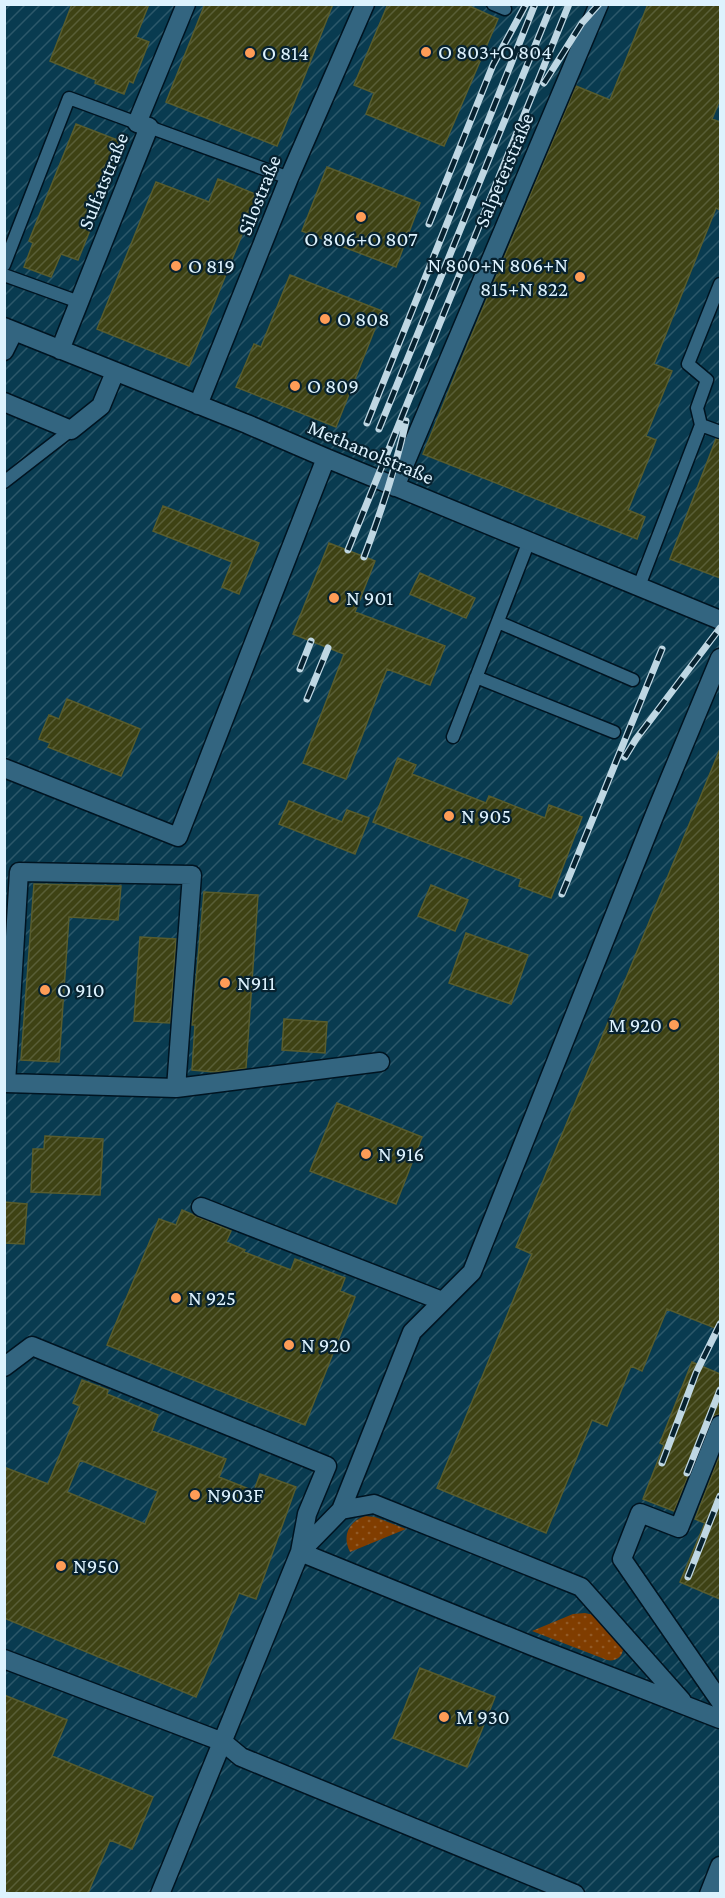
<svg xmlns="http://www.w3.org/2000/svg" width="725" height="1898" viewBox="0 0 725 1898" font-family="'Crimson Pro',serif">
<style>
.industrial{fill:url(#industrial-furrows)}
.grass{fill:url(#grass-dots)}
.building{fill:url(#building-hatch);stroke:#585c2d;stroke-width:1.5;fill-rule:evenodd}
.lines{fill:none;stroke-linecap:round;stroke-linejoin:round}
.lane-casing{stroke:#001421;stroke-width:15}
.street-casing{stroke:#001421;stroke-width:21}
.lane{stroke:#336580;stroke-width:12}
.street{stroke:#336580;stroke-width:18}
.rail-casing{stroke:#bfd7e3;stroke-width:7}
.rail{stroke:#072230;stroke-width:4.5;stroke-dasharray:14;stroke-linecap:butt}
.poi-dot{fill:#fe9c57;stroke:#072230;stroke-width:2}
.labels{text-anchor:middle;stroke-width:4.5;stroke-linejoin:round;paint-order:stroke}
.poi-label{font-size:21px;fill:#ddf2fe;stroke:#072230;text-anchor:start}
.street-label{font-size:21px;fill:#ddf2fe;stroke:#072230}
</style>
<defs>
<pattern id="industrial-furrows" width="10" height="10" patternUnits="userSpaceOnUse" patternTransform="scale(1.5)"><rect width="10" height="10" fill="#093b50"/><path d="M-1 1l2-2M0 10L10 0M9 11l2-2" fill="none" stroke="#2c586a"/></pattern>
<pattern id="grass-dots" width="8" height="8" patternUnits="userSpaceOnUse" patternTransform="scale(1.5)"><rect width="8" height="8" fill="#803d00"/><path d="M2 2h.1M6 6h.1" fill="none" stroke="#925a26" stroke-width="1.8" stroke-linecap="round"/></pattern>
<pattern id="building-hatch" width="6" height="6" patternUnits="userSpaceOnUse" patternTransform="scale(1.5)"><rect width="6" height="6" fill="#3e4214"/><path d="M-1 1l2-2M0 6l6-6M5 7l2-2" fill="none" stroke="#595e37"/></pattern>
</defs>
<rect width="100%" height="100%" fill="#032d40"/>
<path class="industrial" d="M5,5H720V1893H5Z"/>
<path class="grass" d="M365,1516L375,1517L406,1529L350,1552C342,1536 348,1522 365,1516Z
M585,1613L598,1616L623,1646C624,1656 616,1662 607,1660L532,1631L573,1614Z"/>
<path class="building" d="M72,4H149L136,37L149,42L133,83L129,81L124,94L95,83L96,80L50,61Z
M205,4H333L277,146L166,102Z
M388,4H465L498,19L444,146L366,114L374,93L354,85Z
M648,4H720V99L712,119L720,122V210L716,208L654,364L672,371L646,436L656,440L628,510L645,517L637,539L423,454L465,351L576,86L610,100Z
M76,124L125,143L78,260L61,254L51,277L24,267L33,243L29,241Z
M327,167L420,203L396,267L302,231Z
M218,179L258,195L189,366L97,329L156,182L209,202Z
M290,275L382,311L336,427L236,387L254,344L261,347Z
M716,439L720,440V578L670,559Z
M163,506L259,543L239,594L222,587L232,562L153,531Z
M329,543L375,561L355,612L445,646L430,685L387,669L346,779L303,763L344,654L293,634Z
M420,573L475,598L466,618L410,594Z
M67,699L140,729L121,776L48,747L50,743L39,739L49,715L59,719Z
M720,749V1330L667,1309L642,1371L631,1366L607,1426L592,1420L546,1533L437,1488L532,1254L516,1247Z
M398,758L416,765L412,774L486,803L489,796L545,818L549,805L582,817L551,898L519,886L521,879L373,822Z
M289,801L342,822L347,810L369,818L355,854L279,824Z
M34,884L121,886L118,920L69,917L59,1062L21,1060Z
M431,885L468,900L455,931L418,916Z
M204,892L258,895L246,1068L215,1072L192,1070L195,1025H192Z
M466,933L528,955L511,1004L449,983Z
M140,937L176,939L170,1023L134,1021Z
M284,1019L327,1022L325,1053L282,1050Z
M337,1103L422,1137L396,1204L310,1171Z
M45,1136L103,1139L100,1195L31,1192L33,1149H44Z
M4,1202L27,1204L24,1244L4,1243Z
M182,1210L231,1231L226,1242L245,1250L244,1252L291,1270L295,1259L345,1278L340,1291L355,1297L305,1425L107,1345L159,1219L176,1225Z
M692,1362L720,1374V1414L714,1416L710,1421L674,1511L643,1499L664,1445L660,1443Z
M82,1380L108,1390L107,1394L158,1415L152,1431L226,1459L219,1477L254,1491L260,1474L296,1487L256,1599L239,1593L196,1697L4,1618V1467L48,1484L80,1406L73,1403ZM80,1460L158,1491L145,1524L67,1492Z
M720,1454V1599L680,1582L705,1523L695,1519Z
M420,1668L495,1697L467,1767L393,1738Z
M4,1695L67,1720L52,1756L153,1797L132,1849L110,1840L88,1893H4Z"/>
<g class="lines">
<g class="lane-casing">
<path id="lane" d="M493,4L505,9
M149,127L289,178
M4,265L69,98L137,123
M4,275L79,302
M701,425L720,432
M4,482L71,430
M639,586L701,425L697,408L707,380L688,364L720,284
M498,622L633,680
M476,677L614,732
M453,737L529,541"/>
</g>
<g class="street-casing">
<path id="street" d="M4,327L247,424L326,458L720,620
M60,350L149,127L137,123L186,4
M4,351L14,331
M4,402L71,430L101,406L115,372
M198,405L289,178L365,4
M395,487L599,4
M4,768L178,837L326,458
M4,1082L6,1083L176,1088L192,875L19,872L6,1083
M176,1088L380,1062
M201,1207L442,1301
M4,1367L32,1346L327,1466L307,1514L300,1552
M720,1425L679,1528L640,1513L622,1559L720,1701
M341,1510L374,1504L581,1587L682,1701
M300,1552L341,1510L412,1332L472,1272L655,814L720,658
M4,1659L223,1742L241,1757L575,1894
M160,1894L300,1552L532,1646L720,1719
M709,1894L720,1866"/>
</g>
<use href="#lane" class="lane"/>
<use href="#street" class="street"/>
<g class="rail-casing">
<path id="rail" d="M544,83L582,23L599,4
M429,224L493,65L526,4
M367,423L535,4
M379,429L552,4
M348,550L569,4
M364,557C381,512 396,468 406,421
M300,669L311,641
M307,699L328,648
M625,757L636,739L720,628
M562,894L662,649
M662,1463L696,1373L720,1324
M687,1473L720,1390
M688,1577L720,1496"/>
</g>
<use href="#rail" class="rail"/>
</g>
<g class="poi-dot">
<circle cx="426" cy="52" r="6"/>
<circle cx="250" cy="53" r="6"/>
<circle cx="361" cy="217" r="6"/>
<circle cx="176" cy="266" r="6"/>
<circle cx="580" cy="277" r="6"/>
<circle cx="325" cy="319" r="6"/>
<circle cx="295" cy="386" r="6"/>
<circle cx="334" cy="598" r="6"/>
<circle cx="449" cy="816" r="6"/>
<circle cx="225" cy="983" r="6"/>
<circle cx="45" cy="990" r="6"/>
<circle cx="674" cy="1025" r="6"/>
<circle cx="366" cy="1154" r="6"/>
<circle cx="176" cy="1298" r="6"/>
<circle cx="289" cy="1345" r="6"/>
<circle cx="195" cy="1495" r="6"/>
<circle cx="61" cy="1566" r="6"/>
<circle cx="444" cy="1717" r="6"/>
</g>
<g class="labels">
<g class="poi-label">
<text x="438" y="59">O 803+O 804</text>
<text x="262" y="60">O 814</text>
<text x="361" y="246" text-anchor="middle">O 806+O 807</text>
<text x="568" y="272" text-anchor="end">N 800+N 806+N<tspan x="568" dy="24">815+N 822</tspan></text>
<text x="188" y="273">O 819</text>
<text x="337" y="326">O 808</text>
<text x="307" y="393">O 809</text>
<text x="346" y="605">N 901</text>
<text x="461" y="823">N 905</text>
<text x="237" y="990">N911</text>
<text x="57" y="997">O 910</text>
<text x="662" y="1032" text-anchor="end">M 920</text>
<text x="378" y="1161">N 916</text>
<text x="188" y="1305">N 925</text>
<text x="301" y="1352">N 920</text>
<text x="207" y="1502">N903F</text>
<text x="73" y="1573">N950</text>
<text x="456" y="1724">M 930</text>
</g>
<g class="street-label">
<text transform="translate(504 170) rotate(-67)" y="7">Salpeterstraße</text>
<text transform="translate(103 181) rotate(-68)" y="7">Sulfatstraße</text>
<text transform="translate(259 195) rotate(-68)" y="7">Silostraße</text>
<text transform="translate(371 452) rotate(23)" y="7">Methanolstraße</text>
</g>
</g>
<rect width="725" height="1898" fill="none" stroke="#ddf2fe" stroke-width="12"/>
</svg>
